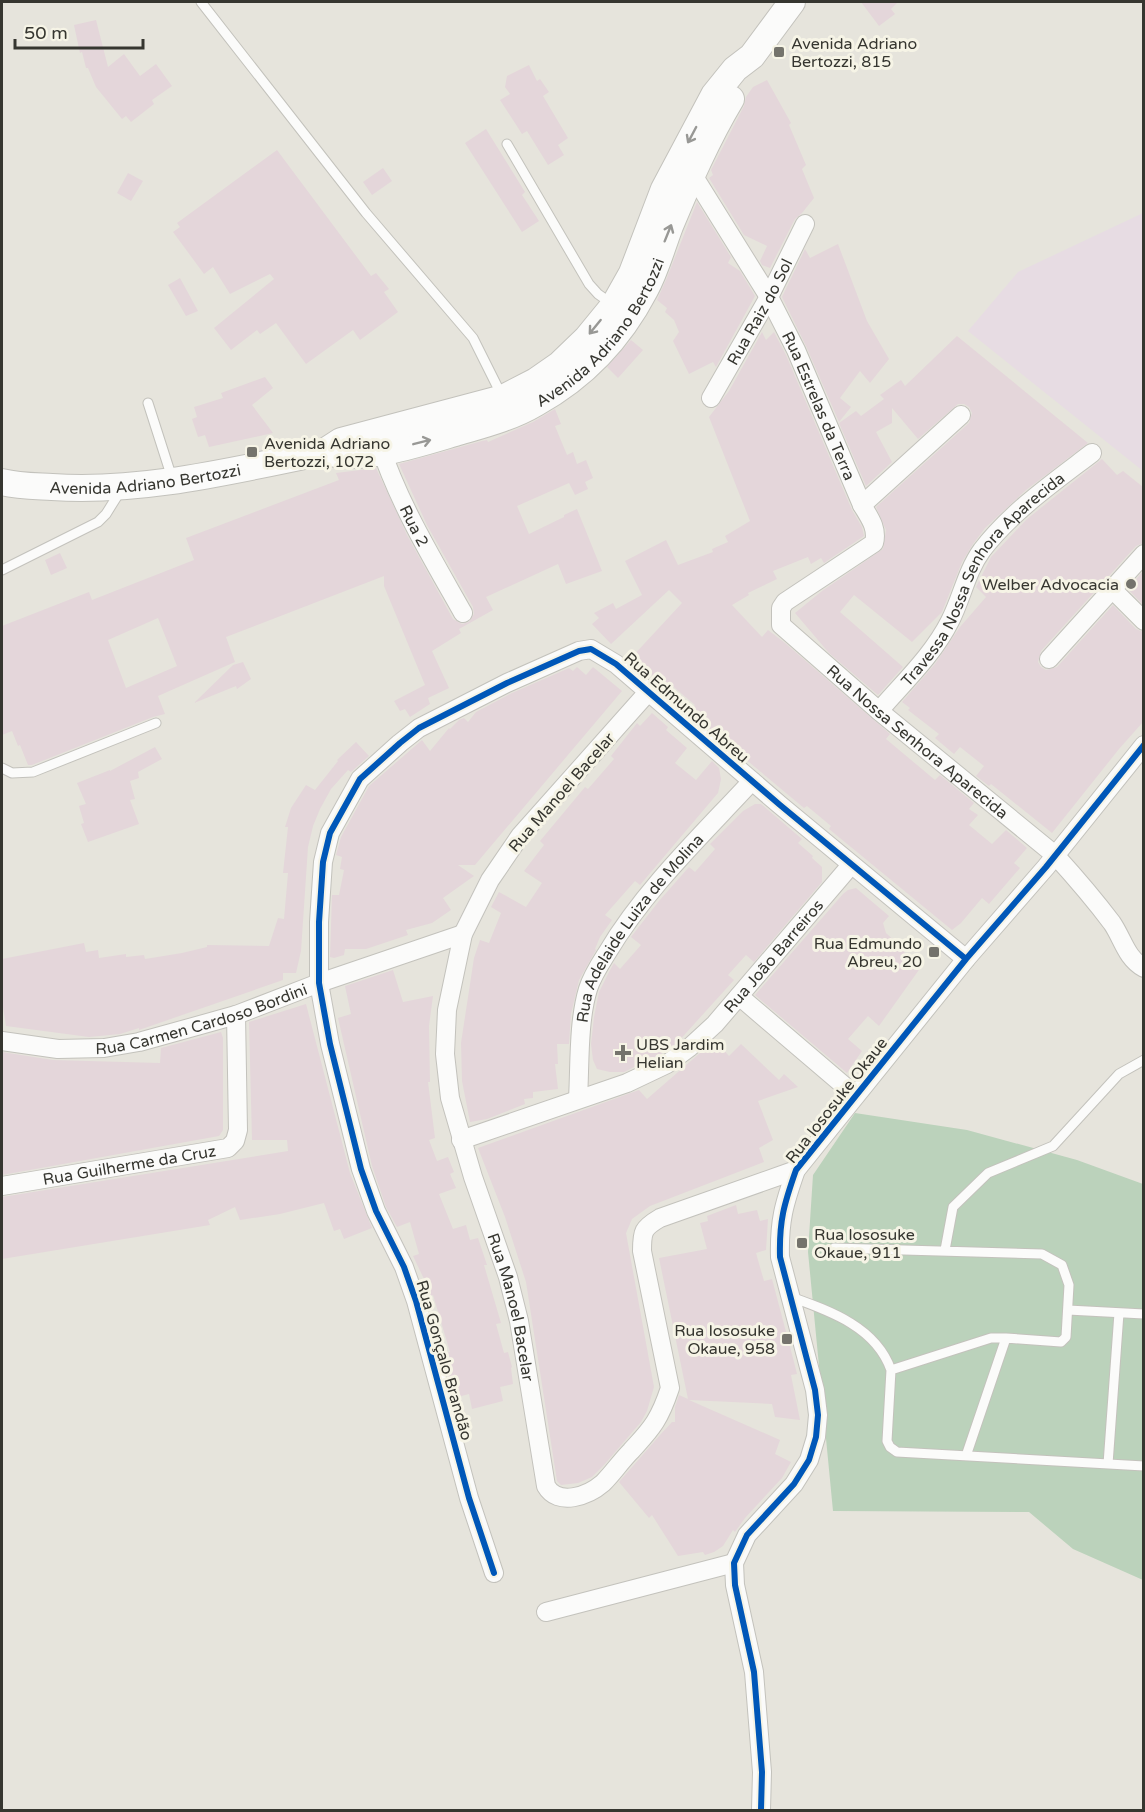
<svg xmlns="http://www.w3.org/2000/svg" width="1145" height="1812" viewBox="0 0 1145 1812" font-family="'Varela Round',sans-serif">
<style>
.industrial{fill:#e7dce3}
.green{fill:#bbd2bb}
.building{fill:#e4d6da;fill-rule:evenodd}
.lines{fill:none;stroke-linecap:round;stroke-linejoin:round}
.service-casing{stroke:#c3c2bc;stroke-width:11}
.minor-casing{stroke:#c3c2bc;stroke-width:20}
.secondary-casing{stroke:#c3c2bc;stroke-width:28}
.service{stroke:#fbfbfa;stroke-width:9}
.minor{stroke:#fbfbfa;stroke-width:18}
.secondary{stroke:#fbfbfa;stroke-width:26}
.cycleway-casing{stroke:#f6f4e6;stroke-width:10}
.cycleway{stroke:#0057b8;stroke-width:6}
.oneway{stroke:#989895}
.poi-dot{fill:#74736c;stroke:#f6f4e6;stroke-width:2}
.labels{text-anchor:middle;stroke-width:6;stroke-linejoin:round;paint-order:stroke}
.poi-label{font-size:16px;fill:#363630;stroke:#f6f4e6;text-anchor:start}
.street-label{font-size:16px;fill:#363630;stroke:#f6f4e6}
</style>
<rect width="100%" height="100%" fill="#e6e4dc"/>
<path class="industrial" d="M1143,213V471L968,331L1018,272Z"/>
<path class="green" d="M855,1113L967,1130L1077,1160L1143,1184V1580L1073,1549L1029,1512L833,1511L808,1252L813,1175Z"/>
<path class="building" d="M861,2H898L891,9L895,14L879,26Z
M96,20L108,67L124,54L140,76L156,64L172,86L152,100L154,104L131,122L126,116L122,119L96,87L88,68H86L82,52L80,53L74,25Z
M529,65L537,81L540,79L549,92L543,96L568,138L558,145L564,155L548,165L527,131L522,134L500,100L510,94L505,87L507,76Z
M767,80L791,123L789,125L806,165L802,169L814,198L802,213L795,219L770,268L762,265L760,261L767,246L744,235L709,178L713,175L711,170L744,106L746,97L753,87Z
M486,129L525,192L522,195L539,221L522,232L465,143Z
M277,150L371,276L376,273L389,289L384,292L398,312L360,340L353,330L306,364L276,323L260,334L257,330L231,350L214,328L274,279L270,274L230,294L213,267L204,274L173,232L180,227L177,223Z
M383,168L392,181L372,195L363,182Z
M128,173L143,181L131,201L117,193Z
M697,202L731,257L728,263L740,271L755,296L716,367L713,362L689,374L673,341L679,332L674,320L665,312L667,308L657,300L666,280Z
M838,244L867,321L889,359L870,383L860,371L840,398L851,407L839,422L806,346L782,297L805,249L810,258Z
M180,278L198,311L186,316L168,285Z
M762,332L766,340L774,332L786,355L852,510L862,527L864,536L824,563L821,558L811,564L808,557L773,571L777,579L748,593L749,595L732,605L762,637L768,630L785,643L890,734L886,739L935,780L940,775L974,803L969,809L978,815L969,825L992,844L1006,830L1027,848L1014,863L1020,868L989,904L982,898L961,923L952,930L829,829L831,826L807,806L804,808L689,712L695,705L669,683L666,687L631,658L682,603L669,590L611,644L592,624L599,618L594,613L613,603L616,609L642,595L625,561L666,540L678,565L713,552L712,549L728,542L725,536L750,521L709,417L729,391Z
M957,336L1088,443L1026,490L985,528L973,544L962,562L942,612L912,642L854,595L840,612L903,667L878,695L829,653L795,613L822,591L883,549L886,530L876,507L969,423L972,413L969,407L964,404H958L918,439L892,408V423L876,432L892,462L866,486L839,423L856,411L861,416L884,399L880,395L901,380L905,386Z
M631,340L643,350L618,378L607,367Z
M265,377L273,388L252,405L273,433L209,447L205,435L198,437L192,419L197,417L194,407L223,398L221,393Z
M555,409L561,424L555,426L567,455L573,452L577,464L586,460L593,478L585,482L588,489L575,495L569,483L517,506L529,534L564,517V515L577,509L602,571L566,584L558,564L486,597L493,610L459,629L461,633L432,651L449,688L428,698L430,704L410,717L405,709L400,711L394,701L425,685L384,586V576L226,637L235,662L158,696L165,714L153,717L32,765H28L20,745L18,746L12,731L2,735V626L89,592L92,600L194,560L186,538L339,480L336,473L376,468L407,535L453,619L462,624L469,622L474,614L473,607L427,525L399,464L482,441L487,440L488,442L533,422ZM158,618L177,666L126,688L108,640Z
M1102,459L1117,475L1123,471L1143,487V543L1136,546L1041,651L1038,662L1041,667L1046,670L1057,667L1113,605L1136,629L1143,632V722L1119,749L1052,833L991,784L989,786L976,776L984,766L960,747L954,754L935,738L939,734L908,710L910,708L902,702L935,664L960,627L986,597L976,587L991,557L1027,519Z
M60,553L67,568L51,575L45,560Z
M1143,571V605L1128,589Z
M243,662L251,679L237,689L236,686L194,703L233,665Z
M577,667L586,675L593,667L622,691L475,865H458L474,876L443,898L451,910L432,923L406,930L408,935L366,949H345L344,955L334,958L330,957L332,895H339L344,870L340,869L342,857L336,855L341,837L369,786L422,740L430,751L449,728L450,729L459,720L464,718L468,722L476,712L512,693L569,668L573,671Z
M652,713L668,727L666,730L687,748L675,763L696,780L712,761L719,768L721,779L718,793L640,885L635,881L605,915L612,920L600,937L595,949L596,950L579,980L571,1014L569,1044H557L558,1064H555L558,1089L533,1092V1098L524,1099L525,1104L487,1119L470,1122L462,1081L461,1043L474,958L480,940L489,943L501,913L491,907L499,892L526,907L542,883L524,871L544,845L540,841L585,787L588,789L614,759L611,756L637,723L640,726Z
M356,742L369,756L351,772L348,770L331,789L320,809L313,826L308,847L301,951L296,973H283V980L139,1030V1028L120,1034L89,1037L6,1026L2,1001V959L84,943L86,952L98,950L99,958L126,954V957L144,955L145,959L182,953L207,947V945L269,946L278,918L284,919L288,873H283L288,827H285L291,808L306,785L315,790L338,761L337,760Z
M155,747L162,759L138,772L139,778L130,781L135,799L130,800L139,824L88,842L81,824L84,823L79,806L86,804L77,783L110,770V771Z
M755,804H761L802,839L798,843L813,856L812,858L822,867V882L754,962L746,955L728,975L734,980L677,1043L661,1054L624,1072H610L597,1069L593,1060L591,1044L594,1017L599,992L609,972L614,963L620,969L641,945L631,937L659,901L689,867L695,872L715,849L710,844L743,811Z
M856,888L889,916L883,923L886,933L898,944L897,945L906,954L921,967L879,1026L868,1016L848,1039L862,1051L847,1073L755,995L843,894L848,890Z
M393,970L403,1002L433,996L429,1026L430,1082H428L435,1138L429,1140L437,1161L448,1157L454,1172L450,1174L456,1188L439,1194L453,1229L466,1225L470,1240L478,1238L487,1265H484L501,1323L496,1324L504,1353L508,1352L512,1367L511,1368L513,1384L500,1387L503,1401L472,1409L469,1394L454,1398L442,1354L450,1352L433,1295L429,1297L424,1279L413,1256L419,1254L410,1222L397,1227L386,1207L372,1166L338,1018L351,1014L345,986Z
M306,1004L350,1173L372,1228L344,1239L340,1229L334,1231L324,1203L280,1214L240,1220L235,1207L208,1220L210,1225L2,1259V1197L288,1151L287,1140H252L249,1022Z
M221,1032L223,1038V1130L219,1136L2,1175V1052L53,1060L160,1063L161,1048Z
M715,1040L729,1056L741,1044L779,1080L784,1074L798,1087L758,1101L773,1140L759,1148L764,1162L650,1206L632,1219L626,1233L654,1387L647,1411L641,1422L604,1465L592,1477L578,1483L561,1485L557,1481L526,1282L505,1217L478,1148L639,1090L647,1099Z
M736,1205L738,1214L757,1210L760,1221L768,1219L766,1250L756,1253L764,1281L772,1279L794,1362L797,1374L791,1375L800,1420L775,1417L772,1404L689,1400L780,1440L775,1454L791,1462L782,1478L745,1518L735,1532L733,1530L723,1546L714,1552L705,1555L703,1552L678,1556L652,1515L649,1518L619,1482L660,1435L672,1422H675V1407L679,1395L688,1399L659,1258L707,1249L700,1223L708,1221L707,1216Z"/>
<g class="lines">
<g class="service-casing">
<path id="service" d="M201,2L366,213L473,338L502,396
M507,144L589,284L598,294L612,304
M148,403L172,478
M2,570L98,522L106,514L121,490
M2,768L12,773L33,772L156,723
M834,1248L1042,1254L1062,1265L1069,1285L1066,1337L1061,1342L1006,1338H991L891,1370
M945,1250L953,1207L988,1173L1053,1146L1119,1074L1144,1060
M791,1297C830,1311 876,1327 891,1370L887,1441L890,1447L897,1452L1144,1466
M1068,1310L1144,1314
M966,1456L1006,1338
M1108,1464L1119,1313"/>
</g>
<g class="minor-casing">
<g id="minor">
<path id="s1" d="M686,170L693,175L769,297L796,350L862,505C869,517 878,528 874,543L785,602L781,608V625L879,711L1055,855C1075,877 1094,899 1112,923C1123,939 1126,958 1144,968"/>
<path id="s2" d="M711,398L769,297L805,224"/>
<path id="s3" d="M379,443C399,504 432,558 463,613"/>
<path d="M862,505L961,415"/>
<path d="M1112,589L1144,621"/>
<path d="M1049,659L1144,554"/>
<path id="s4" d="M649,691L520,836L490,880L463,934L447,1010L445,1054L450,1098L473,1177L508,1277L519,1321L546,1486C558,1507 588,1496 603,1483C613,1473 621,1461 631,1451C639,1442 648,1433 655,1422C662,1411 666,1400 670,1388L642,1251C642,1231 643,1228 660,1218L796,1170"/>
<path id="s5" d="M879,711C903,683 933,655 950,621C962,598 966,572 982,550C1011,512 1054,482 1092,453"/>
<path d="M739,996L855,1095"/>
<path id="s6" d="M2,1041L58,1049L104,1048L139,1042L236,1015L319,983L463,934"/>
<path id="s7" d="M578,1099C580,1065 578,1022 588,989C592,976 600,964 607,953C645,889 702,835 752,781"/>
<path id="s8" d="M461,1140L627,1083L667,1064L690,1047L715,1024L851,865"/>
<path id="s9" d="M2,1186L228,1148L235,1141L238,1130L236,1015"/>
<path d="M494,1573L469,1498L416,1301L404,1267L376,1211L361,1169L330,1044L319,983V922L323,862L330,833L360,779L400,743L419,728L507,683L579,651L591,649L616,664L780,805L966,959"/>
<path d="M546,1612L734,1563"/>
<path d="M761,1810L762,1772L754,1672L735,1585L734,1563L747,1535L794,1484L809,1460L816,1437L818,1415L815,1390L780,1257C779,1221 784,1204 796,1170L966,959L1046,867L1144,745"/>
</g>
</g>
<g class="secondary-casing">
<g id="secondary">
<path id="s10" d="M330,453C367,461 418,444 455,433C482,425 511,418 536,403C583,377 620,338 645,290C656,270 662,247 670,226C688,183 707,139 731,99"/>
<path id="s11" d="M2,482C18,486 35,486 52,487C144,493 234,470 324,452L341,441L503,398L536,381L559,365L587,338L614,305L632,273L664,189L714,95L735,69L752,56L792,2"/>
</g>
</g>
<use href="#service" class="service"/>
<use href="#minor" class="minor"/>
<use href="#secondary" class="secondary"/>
<g class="cycleway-casing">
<path id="cycleway" d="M494,1573L469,1498L416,1301L404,1267L376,1211L361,1169L330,1044L319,983V922L323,862L330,833L360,779L400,743L419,728L507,683L579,651L591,649L616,664L780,805L966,959
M761,1810L762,1772L754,1672L735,1585L734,1563L747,1535L794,1484L809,1460L816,1437L818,1415L815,1390L780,1257C779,1221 784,1204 796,1170L966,959L1046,867L1144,745"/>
</g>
<use href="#cycleway" class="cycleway"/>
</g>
<defs><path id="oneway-shaft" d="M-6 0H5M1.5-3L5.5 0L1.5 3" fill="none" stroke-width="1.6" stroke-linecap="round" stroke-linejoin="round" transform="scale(1.5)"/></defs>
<g class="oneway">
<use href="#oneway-shaft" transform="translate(692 135) rotate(118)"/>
<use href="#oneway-shaft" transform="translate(668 233) rotate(-68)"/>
<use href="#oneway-shaft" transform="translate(595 327) rotate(129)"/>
<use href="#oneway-shaft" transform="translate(422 442) rotate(-14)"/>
</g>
<g class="poi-dot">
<rect x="773" y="46" width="12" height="12" rx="3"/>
<rect x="246" y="446" width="12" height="12" rx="3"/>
<circle cx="1131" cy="584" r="6"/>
<rect x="928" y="946" width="12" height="12" rx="3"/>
<path d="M620 1044h6v6h6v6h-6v6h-6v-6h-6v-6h6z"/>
<rect x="796" y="1237" width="12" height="12" rx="3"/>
<rect x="781" y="1333" width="12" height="12" rx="3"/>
</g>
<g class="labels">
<g class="poi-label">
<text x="791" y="49">Avenida Adriano<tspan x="791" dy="18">Bertozzi, 815</tspan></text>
<text x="264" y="449">Avenida Adriano<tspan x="264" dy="18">Bertozzi, 1072</tspan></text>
<text x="1119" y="590" text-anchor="end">Welber Advocacia</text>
<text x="922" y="949" text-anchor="end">Rua Edmundo<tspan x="922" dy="18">Abreu, 20</tspan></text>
<text x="636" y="1050">UBS Jardim<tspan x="636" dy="18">Helian</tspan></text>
<text x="814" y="1240">Rua Iososuke<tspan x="814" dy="18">Okaue, 911</tspan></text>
<text x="775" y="1336" text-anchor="end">Rua Iososuke<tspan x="775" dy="18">Okaue, 958</tspan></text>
</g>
<g class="street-label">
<text dy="6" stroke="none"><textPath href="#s2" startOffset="99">Rua Raiz do Sol</textPath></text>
<text dy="6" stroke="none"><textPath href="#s10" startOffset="312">Avenida Adriano Bertozzi</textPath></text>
<text dy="6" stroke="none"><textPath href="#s1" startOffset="272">Rua Estrelas da Terra</textPath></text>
<text dy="6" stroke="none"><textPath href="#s11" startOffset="144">Avenida Adriano Bertozzi</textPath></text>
<text dy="6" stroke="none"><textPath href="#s3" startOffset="90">Rua 2</textPath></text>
<text dy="6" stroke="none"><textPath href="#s5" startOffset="170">Travessa Nossa Senhora Aparecida</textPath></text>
<text transform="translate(687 707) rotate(41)" y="6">Rua Edmundo Abreu</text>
<text dy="6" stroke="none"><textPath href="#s1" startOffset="732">Rua Nossa Senhora Aparecida</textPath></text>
<text transform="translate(561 792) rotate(-49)" y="6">Rua Manoel Bacelar</text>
<text dy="6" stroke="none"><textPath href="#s7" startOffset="189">Rua Adelaide Luiza de Molina</textPath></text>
<text dy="6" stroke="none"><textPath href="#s8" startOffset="372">Rua João Barreiros</textPath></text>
<text dy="6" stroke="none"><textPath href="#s6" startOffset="204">Rua Carmen Cardoso Bordini</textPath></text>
<text transform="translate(836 1100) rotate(-52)" y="6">Rua Iososuke Okaue</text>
<text dy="6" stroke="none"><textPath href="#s9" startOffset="129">Rua Guilherme da Cruz</textPath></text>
<text dy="6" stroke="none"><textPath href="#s4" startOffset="692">Rua Manoel Bacelar</textPath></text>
<text transform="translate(445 1360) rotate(74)" y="6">Rua Gonçalo Brandão</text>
</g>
</g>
<rect width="1145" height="1812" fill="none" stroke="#363630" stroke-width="6"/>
<path d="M15 39v9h128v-9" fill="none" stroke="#363630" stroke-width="3"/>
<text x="24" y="39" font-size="18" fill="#363630" stroke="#f6f4e6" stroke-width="4.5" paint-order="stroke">50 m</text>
</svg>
